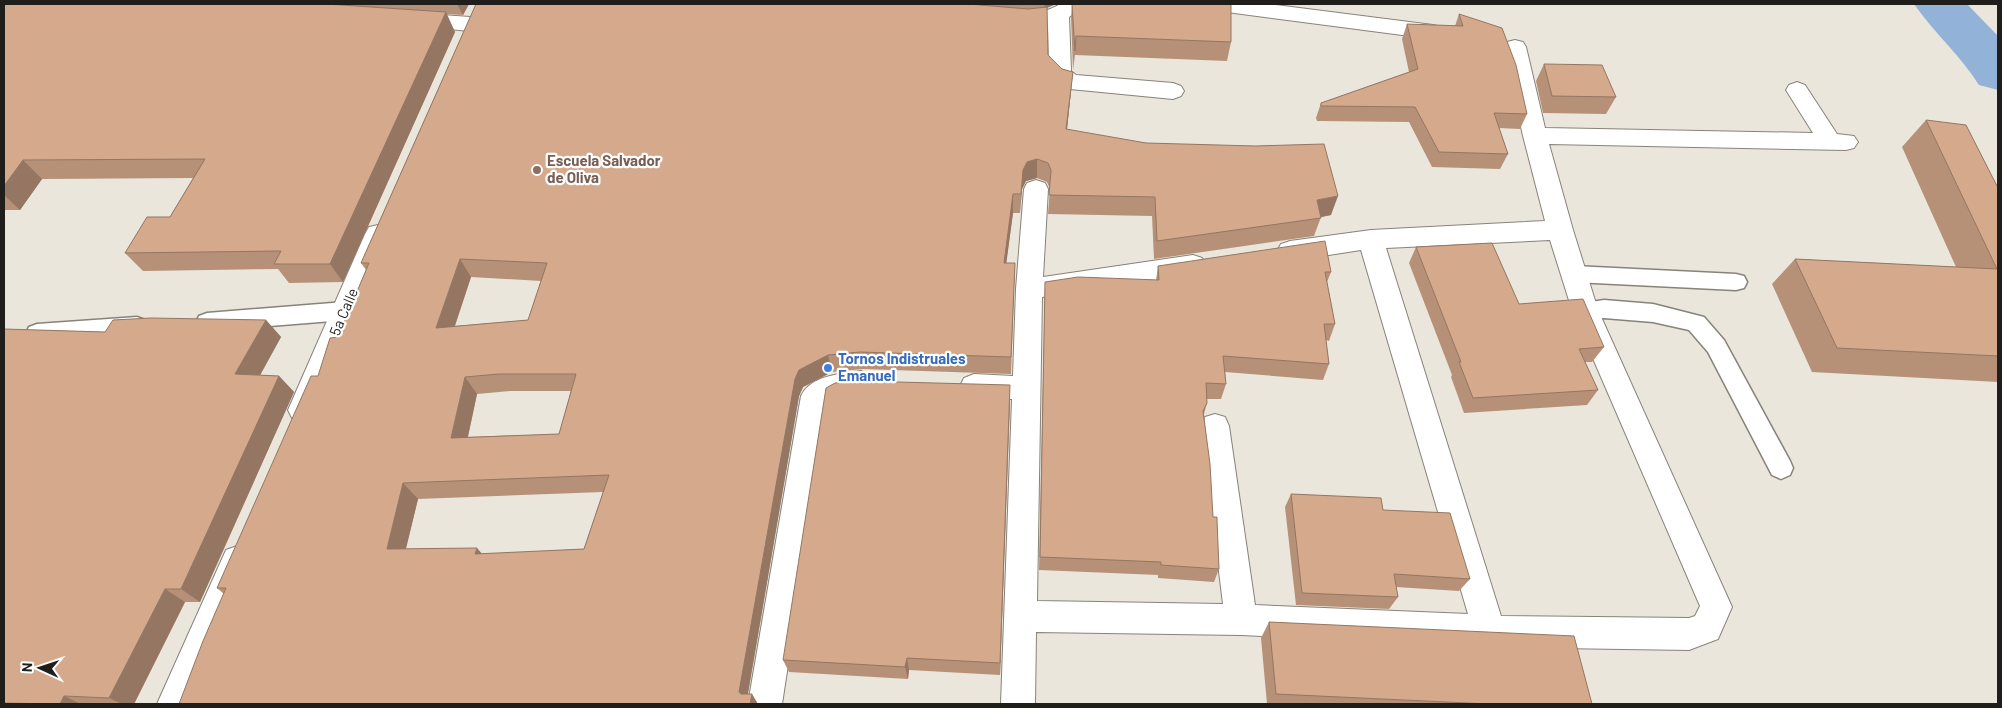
<svg xmlns="http://www.w3.org/2000/svg" width="2002" height="708" viewBox="0 0 2002 708" font-family="Barlow,sans-serif">
<style>
.lines{fill:none;stroke-linecap:round;stroke-linejoin:round}
.river{fill:#92b2d8;fill-rule:evenodd}
.service-casing{stroke:#87837a;stroke-width:3}
.minor-casing{stroke:#87837a;stroke-width:2}
.service{fill:#fff;fill-rule:evenodd}
.minor{fill:#fff;fill-rule:evenodd}
.wall{fill:#b69178;fill-rule:evenodd}
.shaded-wall{fill:#947662}
.building{fill:#d4a98c;stroke:#947662;fill-rule:evenodd}
.education-dot{fill:#8d6e63;stroke:#fff;stroke-width:2}
.shop-dot{fill:#3f7fe0;stroke:#fff;stroke-width:2}
.labels{text-anchor:middle;stroke-width:4.5;stroke-linejoin:round;paint-order:stroke}
.education-label{font-size:15px;font-weight:bold;fill:#785e54;stroke:#fff;text-anchor:start}
.street-label{font-size:15px;fill:#201e1a;stroke:#fff}
.shop-label{font-size:15px;font-weight:bold;fill:#366cbe;stroke:#fff;text-anchor:start}
</style>
<rect width="100%" height="100%" fill="#eae6dc"/>
<g class="lines">
<path class="river" d="M1914,4H1967L1998,36V90L1979,85C1961,56 1934,33 1914,4Z"/>
<g class="service-casing">
<path id="service" d="M1574,266L1736,274L1744,276L1747,282L1744,288L1736,290L1574,282L1566,280L1563,274L1566,268Z
M1604,300L1653,304L1704,317L1724,340L1790,461L1793,468L1790,475L1781,479L1772,475L1708,352L1689,330L1653,322L1604,318L1585,319L1577,316L1574,310L1577,304Z
M345,302L353,305L356,311L353,317L345,320L207,331L199,328L196,322L199,316L207,313Z
M137,317L145,320L148,326L145,332L137,335L37,342L29,339L26,333L29,327L37,324Z"/>
</g>
<g class="minor-casing">
<path id="minor" d="M1060,4H1085L1081,9L1069,17L1071,71L1076,75L1173,83L1181,86L1184,91L1181,96L1173,99L1070,89L1062,87L1049,74L1048,25H1010L1002,23L999,18L1002,13C1025,7 1038,18 1060,4Z
M1208,4H1268L1433,25L1441,27L1444,32L1441,37L1433,39L1219,11L1212,9Z
M414,13L470,17L478,19L481,24L478,29L470,31L406,25L403,20L406,15Z
M1515,40L1523,42L1526,47L1545,128L1813,133L1786,90L1789,85L1797,82L1805,85L1837,134L1854,136L1858,142L1854,148L1846,150L1549,144L1573,230L1598,310L1732,607L1718,639L1689,650L1489,647L1241,635L1036,632L1035,704H1001L1012,399L974,398L964,394L960,386L964,378L974,374L1013,376L1016,289L1024,189L1027,183L1036,180L1045,183L1048,189L1043,277L1193,255L1202,258L1206,265L1202,272L1193,275L1042,297L1037,601L1223,604L1201,426L1205,417L1215,414L1225,417L1229,426L1255,605L1468,614L1361,250L1290,261L1281,258L1277,251L1281,244L1290,241L1371,230L1545,221L1523,136L1504,47L1507,42ZM1550,240L1572,310L1700,606L1695,616L1689,618L1501,616L1386,248Z
M378,225L387,227L391,234L316,410L312,418L302,422L292,418L288,410L365,234L369,227Z
M861,371L871,375L875,383L871,391C856,396 842,395 828,403L782,704H748L801,396C811,375 840,374 861,371Z
M237,546L248,550L253,560L191,704H157L226,550Z"/>
</g>
<use href="#service" class="service"/>
<use href="#minor" class="minor"/>
</g>
<path class="wall" d="M4,4H469L463,15L446,14L455,32L343,282L289,283L278,269L143,271L125,253L170,217L193,178L42,179L20,210H4Z
M476,4H1056L1047,8L1048,55L1062,69L1073,72L1067,129L1331,215L1321,217L1314,236L1154,259L1152,216L1048,214L1050,189L1047,182L1037,178L1026,181L1022,189L1020,213H1013L1006,263H1015L1011,374L863,369L832,372L803,387L799,396L748,694L758,704L224,594L217,588L318,376L338,337L366,270L361,263ZM471,277L541,281L528,320L455,326ZM510,391H571L559,434L468,437L477,394ZM603,492L584,549L483,554L406,549L418,499Z
M1072,4H1231V42L1227,61L1075,55L1073,70L1071,17Z
M1459,14L1527,114L1520,129L1499,128L1508,154L1500,169L1432,167L1409,122L1317,121L1316,118L1321,103L1409,72L1402,39L1407,24L1455,26Z
M1544,64L1616,97L1606,114L1543,113L1536,81Z
M1926,120L1998,188V382L1812,372L1772,284L1795,259L1956,267L1902,147Z
M1416,247L1519,304L1604,347L1592,362H1585L1598,390L1587,405L1464,413L1451,377L1452,375L1409,263Z
M1158,266L1331,272L1327,282L1335,324L1329,341L1326,340L1329,364L1323,380L1225,372L1226,384L1221,399H1206L1207,403L1204,414L1213,517L1219,569L1214,582L1158,578V575L1039,570L1045,282L1156,280Z
M266,320L281,337L260,375L279,376L294,392L200,602H185L134,704H4V329L105,332Z
M1010,385L1000,675L909,670L908,679L789,672L783,660Z
M1291,494L1383,510L1470,579L1459,591L1396,587L1398,597L1389,609L1296,605L1285,507Z
M1269,622L1592,704H1267L1261,638Z"/>
<path class="shaded-wall" d="M457,4H469L463,15Z
M1045,4H1056L1044,9Z
M446,12L455,32L343,282L330,264Z
M1073,72L1065,148L1066,129Z
M1037,159V178L1026,181L1022,189L1020,213L1021,194L1023,170L1027,162Z
M23,160L42,179L20,210L4,195V186Z
M1013,194V213L1004,281V263Z
M1338,196L1331,215L1311,219L1317,200Z
M460,259L471,277L448,346L436,328Z
M266,320L281,337L252,390L235,374Z
M828,355L832,372L803,387L799,396L746,704L739,692L795,379L799,370Z
M279,376L294,392L200,602L181,589Z
M465,377L477,394L464,454L451,438Z
M1010,385V401L1000,675V663Z
M403,483L418,499L402,564L387,549Z
M477,548L490,563L475,554Z
M165,589L185,602L134,704H122L109,698Z
M907,658L909,670L908,679L905,667Z
M752,694L758,704H750Z
M64,696L81,704H60Z"/>
<path class="building" d="M4,4H326L446,12L330,264H274L281,251L125,253L147,217H170L205,159L23,160L4,186Z
M476,4H968L1028,9L1047,7L1048,55L1062,69L1073,72L1066,129L1146,143L1255,146L1324,144L1338,196L1317,200L1321,218L1157,241L1155,197L1049,195L1051,170L1048,163L1037,159L1027,162L1023,170L1021,194H1013L1004,263H1015L1011,357L860,352L828,355L799,370L795,379L739,692L741,694H752L750,704H179L203,641L226,588H217L311,376H318L330,338L338,337L369,263H361ZM460,259L547,263L528,320L436,328ZM499,374H576L559,434L451,438L465,377ZM609,475L584,549L475,554L477,548L387,549L403,483Z
M1072,4H1231V42L1076,36L1075,51Z
M1459,14L1502,28L1516,65L1527,114L1494,113L1508,154L1439,152L1415,107L1321,106V103L1418,69L1407,24L1463,26Z
M1544,64L1602,65L1616,97L1552,96Z
M1926,120L1966,125L1998,188V356L1837,348L1795,259L1997,269Z
M1325,241L1331,272H1325L1335,324H1324L1329,364L1223,356L1226,384L1206,383L1207,403L1203,411L1210,464L1213,517H1217V519L1219,569L1161,565V562L1040,557L1045,282L1078,277L1159,280L1158,266Z
M1492,243L1519,304L1583,299L1604,347L1579,349L1598,390L1473,398L1459,362H1461L1416,247Z
M151,318L266,320L235,374L279,376L181,589H165L109,698L64,696L60,704L4,703V329L105,332L113,320Z
M860,381L1010,385L1000,663L907,658L905,667L783,660L826,388L835,383Z
M1291,494L1381,498L1383,510L1450,513L1470,579L1394,574L1398,597L1302,593Z
M1269,622L1574,636L1592,704H1489L1276,694Z"/>
<circle class="education-dot" cx="537" cy="170" r="5"/>
<circle class="shop-dot" cx="828" cy="368" r="5"/>
<g class="labels">
<g class="education-label">
<text x="547" y="166">Escuela Salvador<tspan x="547" dy="17">de Oliva</tspan></text>
</g>
<g class="street-label">
<text transform="translate(344 312) rotate(-67)" y="5">5a Calle</text>
</g>
<g class="shop-label">
<text x="838" y="364">Tornos Indistruales<tspan x="838" dy="17">Emanuel</tspan></text>
</g>
</g>
<rect width="2002" height="708" fill="none" stroke="#201e1a" stroke-width="10"/>
<g transform="translate(40 668) rotate(273)" stroke="#ffffff" stroke-width="4" paint-order="stroke">
<path d="M0-4L9 19L0 12L-9 19Z" fill="#201e1a"/>
<text y="-8" font-size="14" font-weight="bold" text-anchor="middle" fill="#201e1a">N</text>
</g>
</svg>
